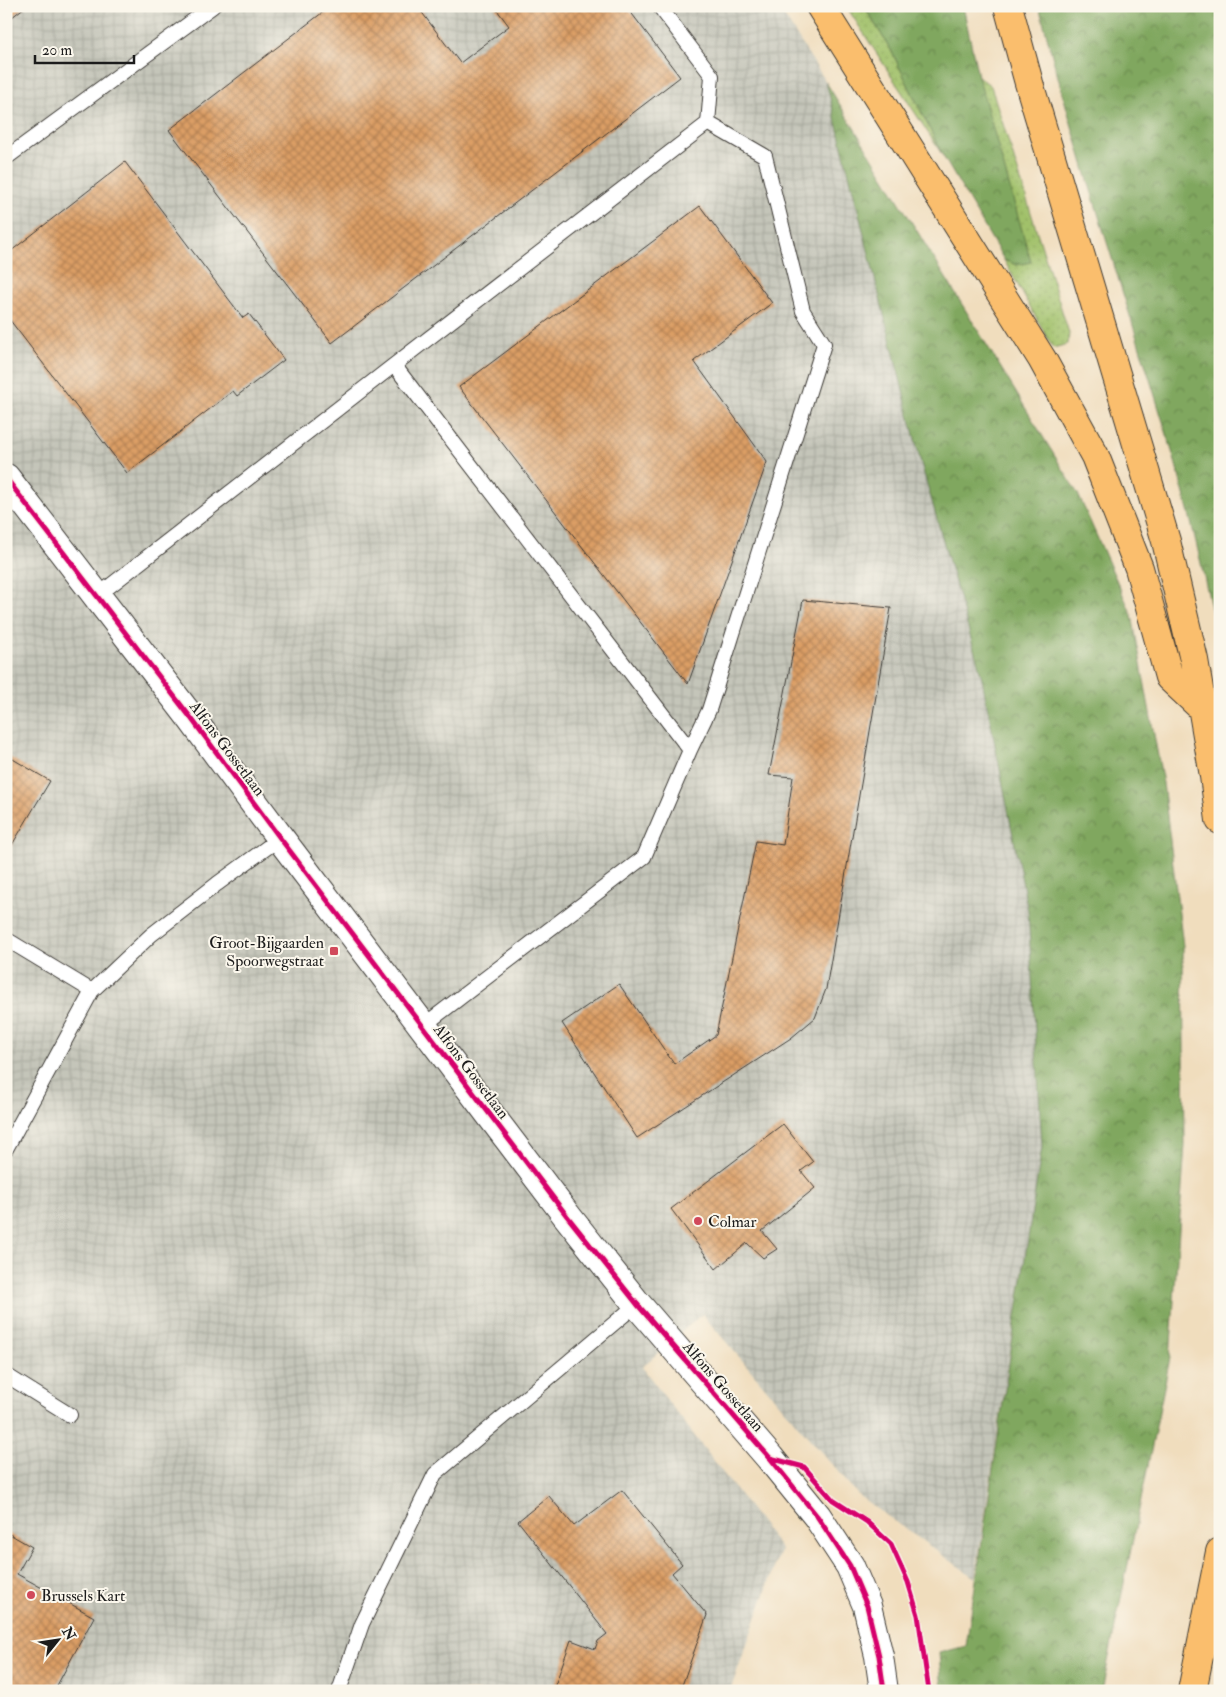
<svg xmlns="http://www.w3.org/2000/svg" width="1226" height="1697" viewBox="0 0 1226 1697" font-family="'IM FELL Double Pica',serif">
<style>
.industrial{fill:url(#industrial-grid)}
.grass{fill:url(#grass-dots);stroke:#5e6e43}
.forest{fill:url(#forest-crowns);stroke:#4e623d}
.building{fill:url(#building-cross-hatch)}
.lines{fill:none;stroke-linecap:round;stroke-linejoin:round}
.service-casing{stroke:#3c3934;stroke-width:16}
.tertiary-casing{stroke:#3c3934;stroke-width:30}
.motorway-casing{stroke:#3c3934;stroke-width:30}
.service{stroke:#fff;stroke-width:14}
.tertiary{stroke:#fff;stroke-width:28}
.motorway{stroke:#fabe6d;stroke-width:28}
.cycleway-casing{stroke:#fbf7ec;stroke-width:8}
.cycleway{stroke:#d6006c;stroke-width:5}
.poi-dot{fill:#d1495b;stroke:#fbf7ec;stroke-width:2}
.labels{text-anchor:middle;stroke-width:4;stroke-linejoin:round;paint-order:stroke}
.street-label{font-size:16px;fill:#1c1c1c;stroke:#fbf7ec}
.poi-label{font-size:16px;fill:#1c1c1c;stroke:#fbf7ec;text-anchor:start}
</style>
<defs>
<pattern id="industrial-grid" width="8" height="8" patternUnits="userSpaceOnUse" patternTransform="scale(1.25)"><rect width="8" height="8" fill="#c4c5b9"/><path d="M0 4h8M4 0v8" fill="none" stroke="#a8a99e"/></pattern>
<pattern id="grass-dots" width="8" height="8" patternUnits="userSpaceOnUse" patternTransform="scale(1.25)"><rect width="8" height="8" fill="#a1c16a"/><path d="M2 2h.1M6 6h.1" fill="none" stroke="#8aa55b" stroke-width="1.8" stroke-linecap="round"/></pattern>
<pattern id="forest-crowns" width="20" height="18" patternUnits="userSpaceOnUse" patternTransform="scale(1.25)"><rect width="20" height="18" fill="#80a75e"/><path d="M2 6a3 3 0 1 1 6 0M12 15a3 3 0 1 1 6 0" fill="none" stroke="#68874d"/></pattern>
<pattern id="building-cross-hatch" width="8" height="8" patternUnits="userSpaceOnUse" patternTransform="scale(1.25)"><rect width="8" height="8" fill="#db9e65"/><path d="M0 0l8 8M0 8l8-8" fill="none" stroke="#b18052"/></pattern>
</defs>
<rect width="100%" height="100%" fill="#fbf7ec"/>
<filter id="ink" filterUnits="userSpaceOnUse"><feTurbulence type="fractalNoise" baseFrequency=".02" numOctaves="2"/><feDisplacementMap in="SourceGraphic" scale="10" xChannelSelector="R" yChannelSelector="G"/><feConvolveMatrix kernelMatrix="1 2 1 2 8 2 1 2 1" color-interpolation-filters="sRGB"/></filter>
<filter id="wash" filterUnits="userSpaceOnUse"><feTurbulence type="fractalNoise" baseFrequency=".0096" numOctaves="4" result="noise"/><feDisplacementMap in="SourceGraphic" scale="20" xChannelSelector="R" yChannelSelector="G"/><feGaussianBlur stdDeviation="1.12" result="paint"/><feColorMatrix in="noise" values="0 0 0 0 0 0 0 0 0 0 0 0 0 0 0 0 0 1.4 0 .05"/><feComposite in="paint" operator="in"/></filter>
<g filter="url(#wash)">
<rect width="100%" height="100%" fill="#f0ddbd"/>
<path class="industrial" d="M6,6H778L826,82L921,463L981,674L1028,911L1042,1146L975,1578L859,1496L702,1314L642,1367L781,1549L730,1691H6Z"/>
<path class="grass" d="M846,6H864L891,50L943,156Z
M978,76L991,86L1069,333L1068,344L1053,348L1004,260L1017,265Z"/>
<path class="forest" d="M864,6H963L978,76L1031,262L1017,265L1004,260L943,156L891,50Z
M1039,6H1220V647C1204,577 1189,506 1168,438C1124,294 1076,152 1039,6Z
M826,82L1078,494L1132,615L1163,783L1183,946L1185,1145L1170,1358L1102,1691H942L939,1653L966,1646L1042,1146L1028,911L981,674L921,463Z"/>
<g id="blocks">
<path class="building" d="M6,6H26L6,22Z
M331,6H417L460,63L509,26L494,6H626L680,77L332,343L169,130Z
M125,162L243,318L249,314L284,360L237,396L233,391L127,473L6,315V255Z
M700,206L772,303L694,361L767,462L688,684L459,387Z
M803,600L891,608L826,989L815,1018L791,1038L637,1138L562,1023L619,984L674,1064L716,1035L756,841L783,845L793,777L769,775Z
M6,755L50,781L6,855Z
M783,1124L813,1162L801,1171L815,1188L762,1231L777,1249L763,1258L747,1243L716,1269L671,1209Z
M622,1490L682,1564L672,1573L707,1615L680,1691H553L571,1640L595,1649L598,1641L607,1634L518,1521L549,1496L574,1526Z
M6,1532L32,1547L17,1574L94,1617L54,1691H6Z"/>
</g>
</g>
<g filter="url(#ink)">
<use href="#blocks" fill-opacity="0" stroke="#3c3934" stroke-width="1"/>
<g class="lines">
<g class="service-casing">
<path id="service" d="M6,158L213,6
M394,365L708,123L712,76L659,6
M6,509L21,497
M97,596L394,365L690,750L644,857L423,1026
M690,750L709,710L824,344L803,311L765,156L708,123
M6,939L92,991
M6,1149L92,991L151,935L217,884L280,838
M6,1375L70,1415
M339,1691L362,1624L435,1474L637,1304"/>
</g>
<g class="tertiary-casing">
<path id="tertiary" d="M6,478L191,718L280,838L567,1216L637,1304L770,1458L817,1516L850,1566L867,1606L879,1656L884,1691"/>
</g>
<g class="motorway-casing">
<path id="motorway" d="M820,6L1042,359L1095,456L1139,568L1169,677L1203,709
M1008,6L1029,83L1166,541L1194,660L1214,776L1220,820
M1192,1691L1220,1552"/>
</g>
<use href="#service" class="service"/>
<use href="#tertiary" class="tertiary"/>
<use href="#motorway" class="motorway"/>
<g class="cycleway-casing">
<path id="cycleway" d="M6,478L191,718L280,838L567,1216L637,1304L770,1458L817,1516L850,1566L867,1606L879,1656L884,1691
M770,1458L804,1467L833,1500L867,1522L891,1544L908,1582L918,1615L929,1691"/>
</g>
<use href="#cycleway" class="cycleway"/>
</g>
</g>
<g class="poi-dot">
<rect x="329" y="946" width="10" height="10" rx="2.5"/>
<circle cx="698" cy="1221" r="5"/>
<circle cx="31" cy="1595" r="5"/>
</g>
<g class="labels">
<g class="street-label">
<text transform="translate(228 748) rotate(53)" y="6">Alfons Gossetlaan</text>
<text transform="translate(472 1071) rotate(53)" y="6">Alfons Gossetlaan</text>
<text transform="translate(724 1386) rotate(49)" y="6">Alfons Gossetlaan</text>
</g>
<g class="poi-label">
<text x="324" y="948" text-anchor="end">Groot-Bijgaarden<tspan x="324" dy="18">Spoorwegstraat</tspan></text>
<text x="708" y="1227">Colmar</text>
<text x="41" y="1601">Brussels Kart</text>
</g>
</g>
<rect width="1226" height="1697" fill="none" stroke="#fbf7ec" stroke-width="25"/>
<g transform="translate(58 1640) rotate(60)" stroke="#fbf7ec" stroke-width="4" paint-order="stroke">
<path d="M0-4L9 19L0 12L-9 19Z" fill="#1c1c1c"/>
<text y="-8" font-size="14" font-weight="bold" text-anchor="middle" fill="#1c1c1c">N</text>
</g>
<path d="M35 55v8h99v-8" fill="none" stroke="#1c1c1c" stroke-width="2.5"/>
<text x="42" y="55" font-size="15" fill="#1c1c1c" stroke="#fbf7ec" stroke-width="4" paint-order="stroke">20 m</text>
</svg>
